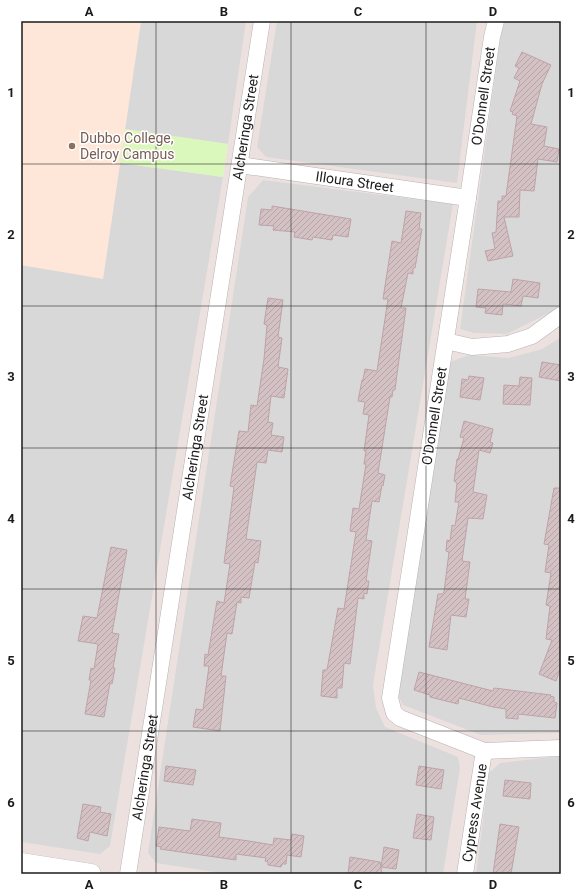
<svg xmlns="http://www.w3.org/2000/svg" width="582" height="895" viewBox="0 0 582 895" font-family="Roboto,sans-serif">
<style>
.residential{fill:#d9d8d9}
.education{fill:#fee7d8}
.park{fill:#dbf8bc}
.building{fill:url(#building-hatch);stroke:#bea3a7}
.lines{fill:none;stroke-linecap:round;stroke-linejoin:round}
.minor-casing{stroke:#b4b4b4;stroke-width:17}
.tertiary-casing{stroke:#b4b4b4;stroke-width:21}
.minor{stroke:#fff;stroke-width:16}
.tertiary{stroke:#fff;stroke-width:20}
.grid{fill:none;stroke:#1b1b1b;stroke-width:1;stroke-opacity:0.55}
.education-dot{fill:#8d6e63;stroke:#fff;stroke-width:1.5}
.labels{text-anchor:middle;stroke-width:3;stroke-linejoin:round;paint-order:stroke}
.street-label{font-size:14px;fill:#1b1b1b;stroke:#fff}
.education-label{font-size:14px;fill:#785e54;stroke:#fff;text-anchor:start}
.neatline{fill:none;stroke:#1b1b1b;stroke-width:1.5}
.grid-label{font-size:13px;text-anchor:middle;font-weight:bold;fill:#1b1b1b}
</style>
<defs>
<pattern id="building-hatch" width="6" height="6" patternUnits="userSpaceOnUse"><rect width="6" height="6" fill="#d3c1c4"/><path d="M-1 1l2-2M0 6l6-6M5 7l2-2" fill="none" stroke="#b5a5a8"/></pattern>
</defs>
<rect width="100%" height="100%" fill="#ede1e0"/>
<path class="residential" d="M141,21H246L228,144L125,129Z
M277,21H477L457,183L266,157L257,147Z
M505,21H561V307L507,334L474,333L460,329L501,33Z
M120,163L223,177L110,846L100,854L21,842V265L103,278Z
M263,180L453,204L373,685L376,708L385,727L458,757L460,768L443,874H227L156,863L148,853L248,197Z
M561,337V733L481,735L403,705L397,693L447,363L469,355L509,358L542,349Z
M561,756V874H476L489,773L500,763Z"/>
<path class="education" d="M21,21H141L103,279L21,265Z"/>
<path class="park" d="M125,129L228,144L223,177L120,163Z"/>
<path class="building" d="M522,52L551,65L542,84L531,124L547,127L544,146L559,149L557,162L538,159L534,191L520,190L519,217H504L513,256L488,261L485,251L495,249L492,233L496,232L498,201H502V196H506L517,116L512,114L513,112L510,111L520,81L514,78L519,68L515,66Z
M272,206L351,219L348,237L333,235L332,240L313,237L312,240L294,237L295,232L273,230L274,226L259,225L261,209L272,210Z
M406,211L421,213L419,229H422L415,268H413V274L408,273L401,308H406L397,374L395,390H393L392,397H390L378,473L385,475L383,486L382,485L379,502L372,501L366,540L372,541L367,574L366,581H369L367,594L364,593V599L358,598L350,664L344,663L342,688H337V698L321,696L323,670H327L338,608L344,609L356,532L350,531L353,508L359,509L366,464H364L366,451H364L369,415L363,414L365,402L358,401L362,380H363L365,369L377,371L388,299H383L392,241L401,243Z
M513,279L540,283L538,298L523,296L521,306L503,304L502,315L485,313L486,308L476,307L478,289L511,292Z
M268,298L283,300L278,337L282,338L278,367L288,369L284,398L271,396L268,422L273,423L271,435L284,437L282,452L268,450L266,463L257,462L246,539L261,541L258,563L255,562L249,598L241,597V603L237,602L232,634L227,633L221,676H226L220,731L193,727L196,709L203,710L209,666H204L205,654L208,655L217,601L224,603L230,564L224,563L234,487L230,486L239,431L248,432L251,405L257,406L264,359L267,325L264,324Z
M542,362L561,365V381L539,377Z
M469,376L484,378L480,400L460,397L462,379L468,380Z
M520,377L532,378L530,405L503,404L504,385L519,386Z
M464,421L493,429L490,442L493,443L490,453L479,450L473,492L487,495L483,519L468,518L462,561L470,562L465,599H469L466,617L451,615L447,650L429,647L438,594H442L444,592L449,552L446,551L447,540L450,541L452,525L455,526L459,502H455L457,483L454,481L457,459H458L464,438L460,437Z
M554,488H561V667L556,681L539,674L552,640L546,639L550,606L546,605L551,573L545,572L549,545L544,544Z
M111,547L127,550L112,633L119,634L113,668H115L112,684L110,683L104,717L85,714L91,680H89L91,668L94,669L98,644L78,641L83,616L97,618Z
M419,672L493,691L494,688L551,695L550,696L554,697V702L557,703L555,718L518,714V719L506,718V709L493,707L459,698L458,704L430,697V695L414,690Z
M166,766L196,770L193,785L164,781Z
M419,766L444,770L441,789L416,785Z
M505,780L531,783L530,799L503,796Z
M83,804L101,807L100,812L111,814L107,836L90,832L88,841L77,838Z
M417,814L434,817L431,840L413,838Z
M192,819L221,823L219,837L249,841L273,845L274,838L291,840L292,834L304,836L301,857L287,855L286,864H282L281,867L268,865V862L265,861L266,858L236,854V860L160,849L161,847L156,846L159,827L190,831Z
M500,824L519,827L511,874H493Z
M384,847L399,850L396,869L381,867Z
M350,857L380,862L382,874H348Z"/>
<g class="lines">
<g class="minor-casing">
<g id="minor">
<path d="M496,21L492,37L468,198L390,698L394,713L400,718L484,751L561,748"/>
<path id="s1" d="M240,165L468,198"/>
<path d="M446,341L472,347L508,344L532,336L561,315"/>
<path id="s2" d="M128,874L262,21"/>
<path id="s3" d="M465,874L484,751"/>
</g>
</g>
<g class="tertiary-casing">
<path id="tertiary" d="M21,863L91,874"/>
</g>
<use href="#minor" class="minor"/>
<use href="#tertiary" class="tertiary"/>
</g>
<path class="grid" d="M156,21V874M291,21V874M426,21V874M21,164H561M21,306H561M21,448H561M21,589H561M21,731H561"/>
<circle class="education-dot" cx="72" cy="146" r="4"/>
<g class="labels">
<g class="street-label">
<text transform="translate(483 96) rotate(-82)" y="5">O'Donnell Street</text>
<text dy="5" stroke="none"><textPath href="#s2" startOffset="756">Alcheringa Street</textPath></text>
<text dy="5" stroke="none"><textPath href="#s1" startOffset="116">Illoura Street</textPath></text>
<text transform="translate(434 416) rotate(-81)" y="5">O'Donnell Street</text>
<text dy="5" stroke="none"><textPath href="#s2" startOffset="432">Alcheringa Street</textPath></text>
<text dy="5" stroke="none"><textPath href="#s2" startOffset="108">Alcheringa Street</textPath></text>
<text dy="5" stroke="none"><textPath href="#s3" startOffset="62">Cypress Avenue</textPath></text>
</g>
<g class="education-label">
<text x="80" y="143">Dubbo College,<tspan x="80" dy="16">Delroy Campus</tspan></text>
</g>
</g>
<rect width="582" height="895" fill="none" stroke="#ffffff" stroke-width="44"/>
<rect x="22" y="22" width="538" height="851" class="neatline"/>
<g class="grid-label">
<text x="89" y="16">A</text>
<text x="224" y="16">B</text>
<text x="358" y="16">C</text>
<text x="493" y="16">D</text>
<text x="11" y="97">1</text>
<text x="571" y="97">1</text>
<text x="11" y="239">2</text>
<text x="571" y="239">2</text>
<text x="11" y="381">3</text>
<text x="571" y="381">3</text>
<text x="11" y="523">4</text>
<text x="571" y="523">4</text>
<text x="11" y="665">5</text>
<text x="571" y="665">5</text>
<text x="11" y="807">6</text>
<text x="571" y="807">6</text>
<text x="89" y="889">A</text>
<text x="224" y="889">B</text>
<text x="358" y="889">C</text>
<text x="493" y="889">D</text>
</g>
</svg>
